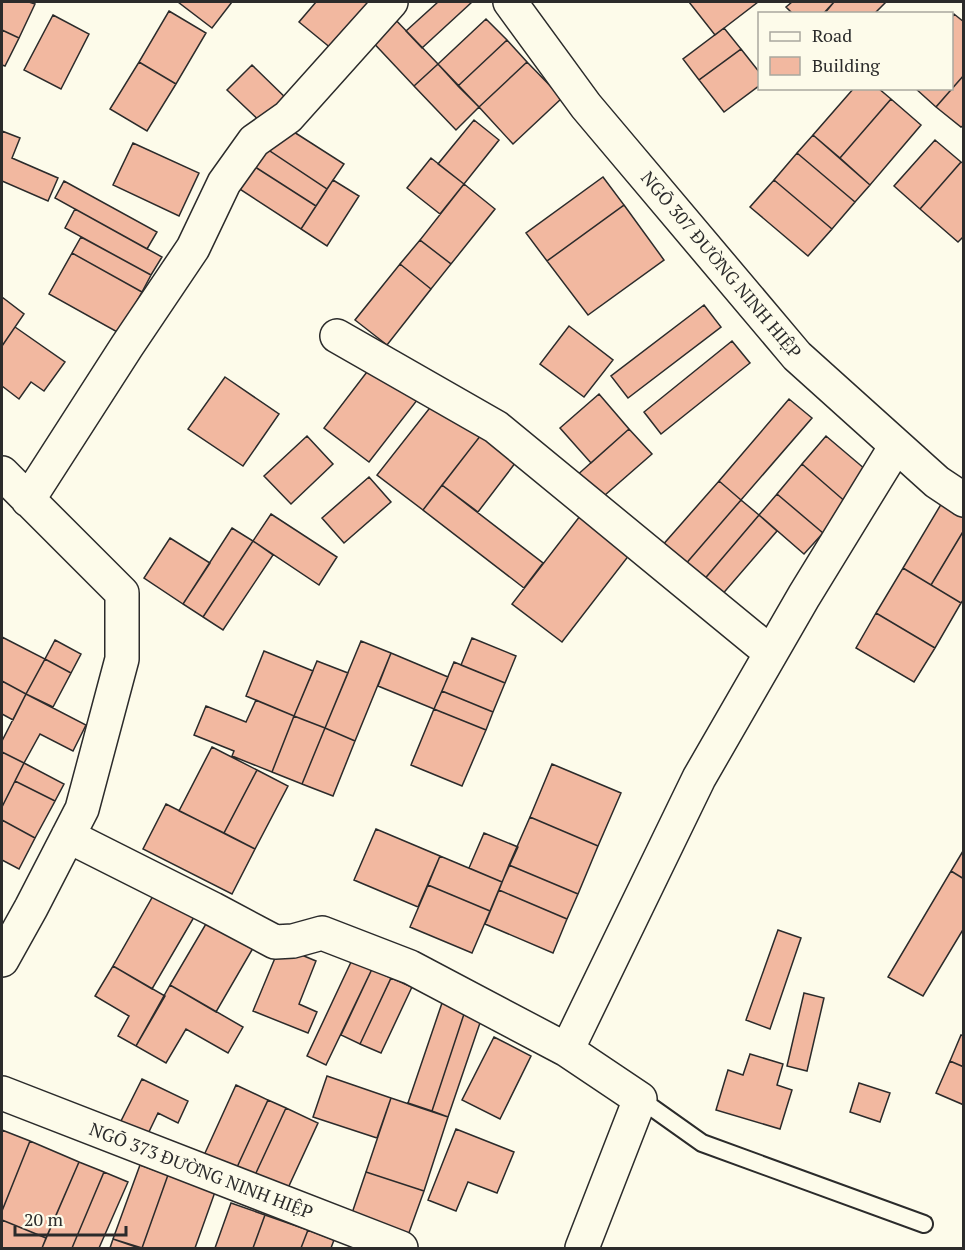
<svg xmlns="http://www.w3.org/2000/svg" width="965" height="1250" viewBox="0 0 965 1250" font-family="'PT Serif',serif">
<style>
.building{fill:#f2b8a0;stroke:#2b2b2b;stroke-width:1.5}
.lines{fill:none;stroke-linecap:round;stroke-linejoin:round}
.service-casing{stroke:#2b2b2b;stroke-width:20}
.minor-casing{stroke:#2b2b2b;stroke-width:36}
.service{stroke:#fdfbea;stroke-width:16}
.minor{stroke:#fdfbea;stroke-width:33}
.labels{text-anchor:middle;stroke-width:4.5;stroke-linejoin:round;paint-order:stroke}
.street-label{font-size:18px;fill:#2b2b2b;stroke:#fdfbea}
</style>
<rect width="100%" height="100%" fill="#fdfbea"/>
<path class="building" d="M2,2H29L35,4L19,38L2,30Z
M178,2H232L212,28Z
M316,2H371L332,49L299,22Z
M438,2H472L422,48L406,31Z
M689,2H758L715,35Z
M792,2H834L823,14H793L786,7Z
M834,2H886L874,14H824Z
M169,11L206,33L176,84L139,62Z
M390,14L438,64L414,86L367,36Z
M954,14L964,22V75L936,107L915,88H952V17Z
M53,15L89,34L61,89L24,70Z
M486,19L507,40L458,86L438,64Z
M724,28L741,49L699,80L683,59Z
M2,30L19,38L5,66L2,65Z
M507,40L527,62L479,107L458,86Z
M741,49L760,73V85L724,112L699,80Z
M139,62L176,84L147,131L110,109Z
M527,62L562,98L513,144L479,107Z
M438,64L479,107L456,130L414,86Z
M252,65L291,103L267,128L227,90Z
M964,75V125L961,127L936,107Z
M854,88H878L891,99L840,158L813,135Z
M891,99L921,125L870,185L840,158Z
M474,120L499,140L464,184L438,164Z
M283,125L344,164L327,189L267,149Z
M2,131L20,138L12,158L58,178L48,201L2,181Z
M813,135L870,185L855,202L797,153Z
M935,140L961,162L920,209L894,186Z
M133,143L199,173L179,216L113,185Z
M267,149L327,189L316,206L249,163Z
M797,153L855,202L832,229L774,180Z
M431,158L464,184L440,214L407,188Z
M247,162L316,206L301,229L232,184Z
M961,162L964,164V236L958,242L920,209Z
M603,177L624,205L547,261L526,233Z
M333,180L359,196L327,246L301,229Z
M774,180L832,229L808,256L750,207Z
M64,181L157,232L147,249L55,198Z
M464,184L495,209L451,264L420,240Z
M624,205L664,260L588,315L547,261Z
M75,209L162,257L151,275L65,228Z
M81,237L151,275L142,292L72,253Z
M420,240L451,264L431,289L400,264Z
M72,253L142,292L119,333L49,294Z
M400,264L431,289L387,345L355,320Z
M2,297L24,314L2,346Z
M704,305L721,327L628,398L611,376Z
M569,326L613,360L584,397L540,364Z
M15,327L65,362L44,391L31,382L19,399L2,386V346Z
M732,341L750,363L661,434L644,412Z
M373,364L418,399L369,462L324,428Z
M225,377L279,414L243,466L188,429Z
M599,394L629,429L591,463L560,428Z
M789,399L812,418L741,500L719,481Z
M436,400L481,435L423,510L377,475Z
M629,429L652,454L597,502L575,477Z
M481,435L516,462L478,512L442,485Z
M307,436L333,464L291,504L264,476Z
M826,436L872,475L848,504L802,464Z
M802,464L848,504L823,533L777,494Z
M369,477L391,502L344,543L322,518Z
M719,481L741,500L684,566L661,547Z
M442,485L543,563L524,588L423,510Z
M777,494L823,533L804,554L759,515Z
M741,500L759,515L702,582L684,566Z
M943,501L964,513V530L931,585L903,568Z
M271,514L337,557L319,585L253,541Z
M759,515L777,531L720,597L702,582Z
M580,516L630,554L562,642L512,604Z
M232,528L253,541L203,617L183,604Z
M964,530V599L961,603L931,585Z
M170,538L210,563L183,604L144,578Z
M253,541L273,555L223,630L203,617Z
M903,568L961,603L935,648L876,613Z
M876,613L935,648L914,682L856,648Z
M2,637L45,659L26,694L2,681Z
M472,638L516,656L505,683L461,665Z
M55,640L81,654L71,673L45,659Z
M361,641L391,653L355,741L325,728Z
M264,651L313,671L294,716L246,696Z
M391,653L448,677L434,709L378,686Z
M45,659L71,673L53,707L26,694Z
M317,661L348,673L325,728L294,716Z
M454,662L505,683L493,712L442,691Z
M2,681L26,694L13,720L2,714Z
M442,691L493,712L486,730L434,709Z
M26,694L86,725L73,751L40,734L24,763L2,752V741Z
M256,700L294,716L272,772L232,756L234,751L194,735L206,706L246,722Z
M434,709L486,730L462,786L411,765Z
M294,716L325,728L302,784L272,772Z
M325,728L355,741L333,796L302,784Z
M212,747L257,770L224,833L179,811Z
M2,752L24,763L2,807Z
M24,763L64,784L55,801L15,781Z
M552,764L621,793L598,846L530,817Z
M257,770L288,786L255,849L224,833Z
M15,781L55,801L35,838L2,820V807Z
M166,804L255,849L232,894L143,849Z
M530,817L598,846L578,894L509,865Z
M2,820L35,838L19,869L2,860Z
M376,829L440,856L418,907L354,880Z
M484,833L518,847L502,882L469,868Z
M963,851L964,852V879L951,871Z
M440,856L502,882L490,911L428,885Z
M509,865L578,894L567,919L499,890Z
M951,871L964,879V928L923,996L888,977Z
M428,885L490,911L472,953L410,927Z
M157,889L197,912L152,989L113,966Z
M499,890L567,919L553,953L485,924Z
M210,917L256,943L216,1012L170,985Z
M778,930L801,938L770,1029L746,1020Z
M280,946L316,961L299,1004L317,1012L308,1033L253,1011Z
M352,960L372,969L326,1065L307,1056Z
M113,966L165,996L136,1046L118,1036L129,1016L95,996Z
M372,969L391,978L360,1044L341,1035Z
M391,978L412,987L381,1053L360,1044Z
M170,985L243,1027L228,1053L186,1029L166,1063L136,1046Z
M804,993L824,998L807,1071L787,1066Z
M442,1003L465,1011L432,1111L408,1103Z
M465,1011L482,1017L448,1117L432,1111Z
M961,1035L964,1036V1067L950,1061Z
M494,1037L531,1056L500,1119L462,1100Z
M750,1054L783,1064L777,1085L792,1090L780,1129L716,1110L728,1070L743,1075Z
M950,1061L964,1067V1105L936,1093Z
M327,1076L391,1098L377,1138L313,1117Z
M142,1079L188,1101L178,1123L158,1113L146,1138L119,1125Z
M859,1083L890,1093L880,1122L850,1112Z
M236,1085L268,1100L232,1178L200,1164Z
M391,1098L448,1117L424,1191L366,1172Z
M268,1100L286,1108L250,1186L232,1178Z
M286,1108L318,1123L282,1201L250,1186Z
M456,1129L514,1152L497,1193L468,1182L456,1211L428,1200Z
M2,1130L30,1141L2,1211Z
M30,1141L79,1162L46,1238L2,1220V1211Z
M79,1162L104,1172L72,1248H42Z
M140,1165L168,1175L142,1248L113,1239Z
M104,1172L128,1182L99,1248H72Z
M366,1172L424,1191L406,1241L349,1222Z
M168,1175L215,1192L195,1248H142Z
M231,1203L265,1215L253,1248H215Z
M265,1215L308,1230L301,1248H253Z
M2,1220L46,1238L42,1248H2Z
M308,1230L334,1240L331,1248H301Z
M113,1239L139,1248H110Z"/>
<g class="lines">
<g class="service-casing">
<path id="service" d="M640,1099L702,1143L924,1224"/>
</g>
<g class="minor-casing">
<path id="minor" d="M510,2L586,106L797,356L937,482L964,500
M337,336L496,427L771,653
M2,473L122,593V659L82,809L31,908L2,960
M28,500L127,346L193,248L224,183L254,141L288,117L391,2
M68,836L213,909L275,942L293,941L322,933L410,967L567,1050L640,1099L582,1248
M567,1050L699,778L804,596L896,446
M2,1093L401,1248"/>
</g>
<use href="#service" class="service"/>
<use href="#minor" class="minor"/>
</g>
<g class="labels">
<g class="street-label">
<text transform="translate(721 265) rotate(50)" y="6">NGÕ 307 ĐƯỜNG NINH HIỆP</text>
<text transform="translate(201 1171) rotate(21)" y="6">NGÕ 373 ĐƯỜNG NINH HIỆP</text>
</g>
</g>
<rect width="965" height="1250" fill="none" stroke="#2b2b2b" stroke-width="6"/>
<rect x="758" y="12" width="195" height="78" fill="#fdfbea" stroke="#a9a89e" stroke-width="1.5"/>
<rect x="770" y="32" width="30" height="9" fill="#fdfbea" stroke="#a9a89e" stroke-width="1.5"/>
<text x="812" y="42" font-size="18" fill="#2b2b2b">Road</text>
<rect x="770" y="57" width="30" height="18" fill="#f2b8a0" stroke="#a9a89e" stroke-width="1.5"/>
<text x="812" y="72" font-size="18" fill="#2b2b2b">Building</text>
<path d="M15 1226v9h111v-9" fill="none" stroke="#2b2b2b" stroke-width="3"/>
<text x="24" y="1226" font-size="18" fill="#2b2b2b" stroke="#fdfbea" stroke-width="4.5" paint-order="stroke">20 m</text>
</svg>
